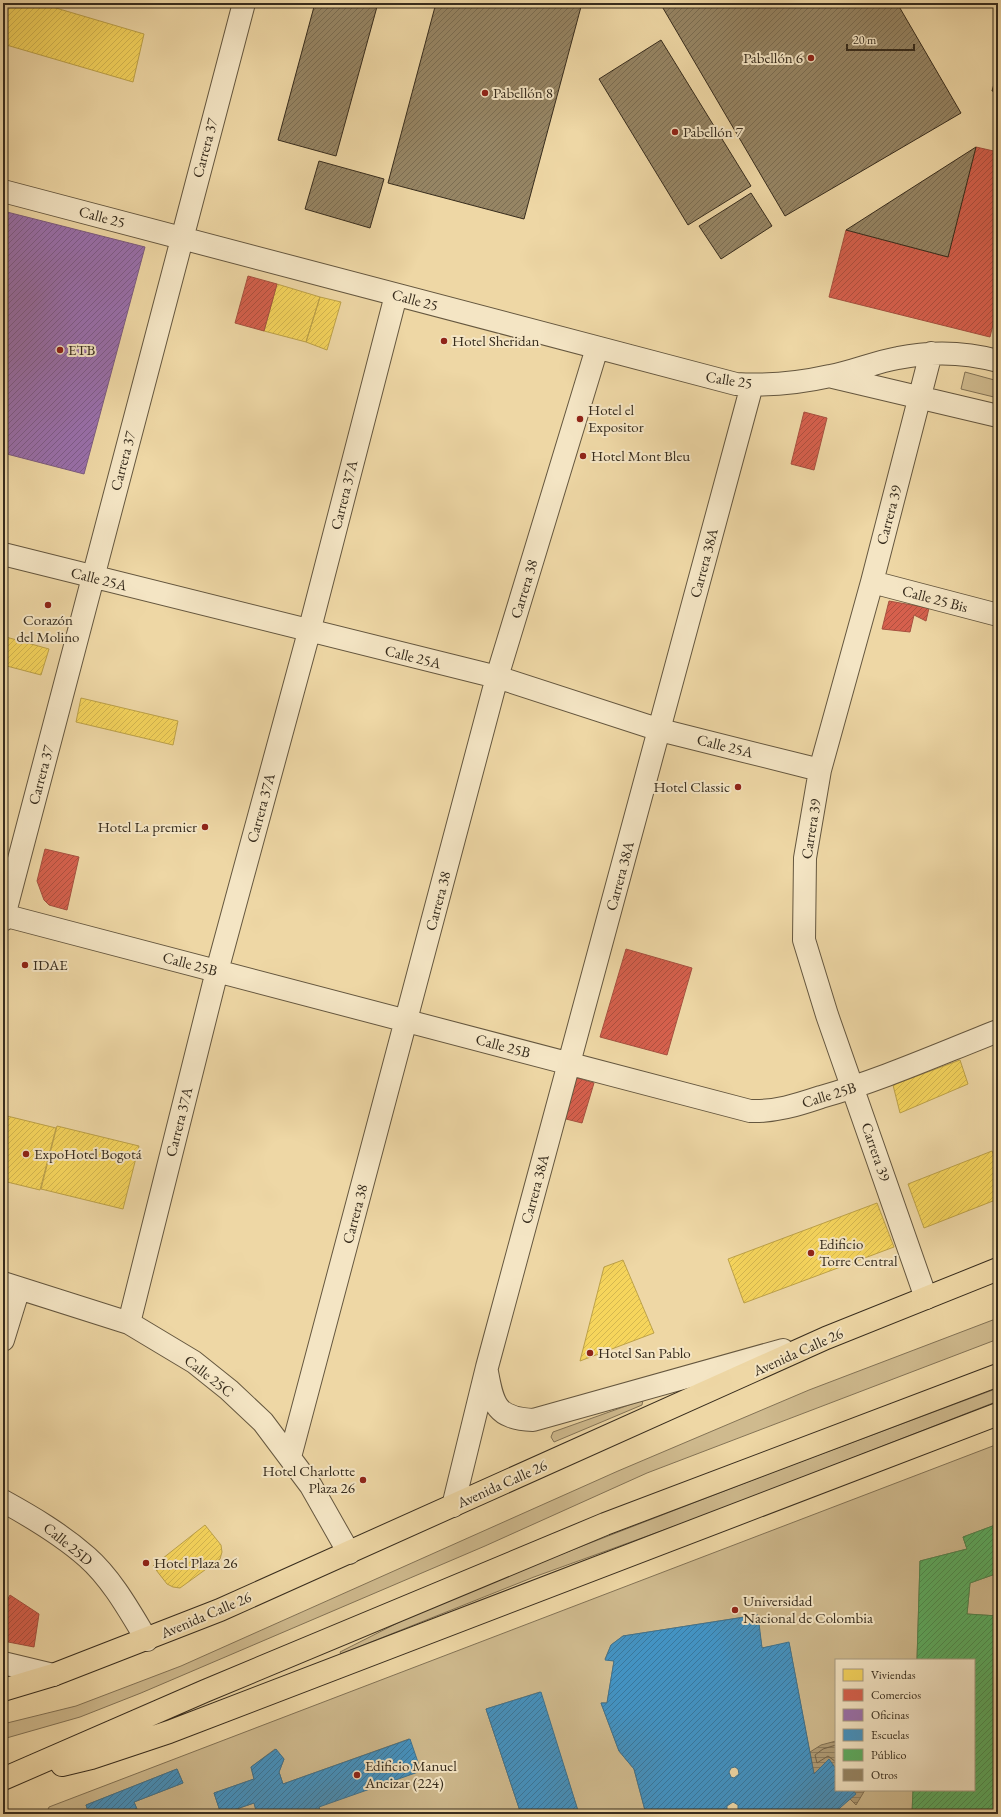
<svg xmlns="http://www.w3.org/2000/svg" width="1001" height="1817" viewBox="0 0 1001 1817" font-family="'EB Garamond',serif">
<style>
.grass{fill:#cfba8e;stroke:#837356}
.water{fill:url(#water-rules);stroke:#807053}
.homes{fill:url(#homes-hatch);stroke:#bda249}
.shops{fill:url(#shops-hatch);stroke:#a6503f}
.offices{fill:url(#offices-hatch);stroke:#7c5c80}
.schools{fill:url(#schools-hatch);stroke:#3f7491;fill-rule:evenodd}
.public{fill:url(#public-hatch);stroke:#50874d}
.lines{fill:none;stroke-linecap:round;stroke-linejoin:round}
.shore{stroke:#74644a;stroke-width:1}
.building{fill:url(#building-hatch);stroke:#372c1d}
.minor-casing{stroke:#65573f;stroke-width:24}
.major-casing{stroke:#372c1d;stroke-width:24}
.minor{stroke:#f4e5c4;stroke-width:22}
.major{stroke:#eed7a5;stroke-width:22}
.poi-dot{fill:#8f2418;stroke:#f4e5c4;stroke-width:1.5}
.labels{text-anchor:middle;stroke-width:4;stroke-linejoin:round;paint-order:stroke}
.poi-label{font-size:15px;fill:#372c1d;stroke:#f4e5c4;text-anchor:start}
.street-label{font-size:15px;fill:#372c1d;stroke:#f4e5c4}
</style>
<defs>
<pattern id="water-rules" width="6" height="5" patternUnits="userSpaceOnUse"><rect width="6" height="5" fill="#b09d77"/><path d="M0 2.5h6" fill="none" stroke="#908061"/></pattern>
<pattern id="homes-hatch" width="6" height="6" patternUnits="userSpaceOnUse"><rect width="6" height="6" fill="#f6d55c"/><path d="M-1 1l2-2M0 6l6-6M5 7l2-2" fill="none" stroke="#d4b750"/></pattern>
<pattern id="shops-hatch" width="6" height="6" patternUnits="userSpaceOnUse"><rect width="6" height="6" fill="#d6604d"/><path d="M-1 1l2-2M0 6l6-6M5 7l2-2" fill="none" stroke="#ae4f3f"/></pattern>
<pattern id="offices-hatch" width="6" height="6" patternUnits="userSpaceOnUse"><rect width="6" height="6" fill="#9970ab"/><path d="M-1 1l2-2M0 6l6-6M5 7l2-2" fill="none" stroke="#7e5c8b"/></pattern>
<pattern id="schools-hatch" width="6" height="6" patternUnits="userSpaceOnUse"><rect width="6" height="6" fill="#4393c3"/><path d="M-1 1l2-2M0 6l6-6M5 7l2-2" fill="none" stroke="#39789e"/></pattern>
<pattern id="public-hatch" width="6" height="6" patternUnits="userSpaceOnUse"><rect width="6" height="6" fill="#5aae61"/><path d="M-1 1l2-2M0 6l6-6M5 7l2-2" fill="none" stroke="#4b8e4f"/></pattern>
<pattern id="building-hatch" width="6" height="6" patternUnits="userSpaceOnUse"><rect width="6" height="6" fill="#968564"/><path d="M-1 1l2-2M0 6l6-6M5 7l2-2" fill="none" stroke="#7b6d52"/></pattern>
</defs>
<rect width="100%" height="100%" fill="#eed7a5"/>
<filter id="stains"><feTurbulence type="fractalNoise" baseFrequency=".005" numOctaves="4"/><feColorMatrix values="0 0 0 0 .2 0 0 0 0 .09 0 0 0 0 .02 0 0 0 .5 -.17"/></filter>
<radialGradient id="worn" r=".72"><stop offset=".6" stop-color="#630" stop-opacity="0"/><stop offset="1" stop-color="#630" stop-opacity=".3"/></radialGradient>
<path class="grass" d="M965,372L998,381V398L961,389Z
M998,1318V1339L647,1473L485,1546L141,1693L80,1717L3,1739V1724L76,1706L181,1666L618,1471L809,1390Z
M998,1388V1401L722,1509L534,1577L341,1654L340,1652L443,1600L781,1469Z
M643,1400L642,1405L554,1442L551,1437L553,1432Z
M998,1444V1524L963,1537L967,1549L920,1561L917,1660H836V1769L828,1760L814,1774L789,1643L762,1648L757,1615L623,1636L611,1645L605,1659L614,1661L607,1703H601L619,1751L634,1769L646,1814H579L540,1692L486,1709L521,1814H321L319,1807L409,1739L283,1784L279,1772L284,1759L275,1749L251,1767L254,1779L214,1793L221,1814H139L134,1802L183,1783L177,1769L86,1805L89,1814H46L49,1807Z
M998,1573V1616L967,1614L970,1583Z
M853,1790H913L912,1814H833Z
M254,1803L257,1814H223Z"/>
<path class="water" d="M836,1741V1769L828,1760L814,1774L810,1752L821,1745Z
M853,1790H865L856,1805L850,1799Z"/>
<path class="homes" d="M3,3H39L144,34L133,82L3,44Z
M277,284L320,297L306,342L264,331Z
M320,297L341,302L327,350L306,342Z
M6,637L49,649L41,675L3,665V646Z
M81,698L178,721L173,745L76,722Z
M960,1060L968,1084L900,1113L893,1085Z
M3,1115L56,1128L40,1190L3,1181Z
M57,1126L139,1146L123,1209L41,1189Z
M992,1151L998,1166V1199L924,1228L908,1184Z
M877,1203L894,1247L744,1303L728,1259Z
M623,1260L654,1333L580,1361L604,1267Z
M205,1525L221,1545L222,1552L220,1559L180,1588L173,1587L167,1584L153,1566Z"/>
<path class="shops" d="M976,147L998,152V304L990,337L829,297L846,230L948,257Z
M248,276L277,284L264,331L235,323Z
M804,412L827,418L814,470L791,464Z
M889,601L929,608L926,621L914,615L910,632L882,629Z
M45,849L79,857L67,910L49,905L44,900L37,881Z
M626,949L692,968L667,1055L600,1037Z
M574,1077L594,1083L582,1123L562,1118Z
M10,1595L39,1614L34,1647L3,1641V1607Z"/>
<path class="offices" d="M3,211L145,247L84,474L3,453Z"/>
<path class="schools" d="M758,1615L762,1648L789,1642L814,1774L829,1759L836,1769V1790H853L856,1794L833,1814H646L634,1769L619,1751L601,1703H607L614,1661L605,1660L611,1645L623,1636ZM735,1767L738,1769L739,1774L734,1778L731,1777L729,1772L731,1768ZM733,1802L738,1805V1809L736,1812L731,1813L727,1810V1806Z
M541,1692L579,1814H521L486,1709Z
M410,1739L421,1771L319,1807L321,1814H257L254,1803L221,1814L214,1793L254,1779L251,1767L276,1749L284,1759L279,1772L283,1784Z
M177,1769L183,1783L134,1802L139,1814H89L86,1805Z"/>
<path class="public" d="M998,1524V1573L970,1583L967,1614L998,1616V1814H912L913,1790H974V1660H917L920,1561L967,1549L963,1537Z"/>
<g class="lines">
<path class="shore" d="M836,1745L823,1749L815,1755L817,1763L828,1756L836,1762"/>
</g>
<path class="building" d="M315,3H378L336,156L278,140Z
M436,3H582L524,219L388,183Z
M660,3H897L961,113L785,216Z
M661,40L751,186L688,225L599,79Z
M998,70V92L992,91Z
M976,147L948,257L846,230Z
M319,161L384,179L370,228L305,209Z
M751,193L772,226L721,259L699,226Z"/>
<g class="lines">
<g class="minor-casing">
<path id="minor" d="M3,191L736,384C768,386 799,383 830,376C853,372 875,362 898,358C932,351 965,352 998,361
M833,377L998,416
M3,554L497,677L660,730L820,770
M872,582L998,615
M3,915L750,1111C775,1112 797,1105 821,1097C881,1080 939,1054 998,1031
M3,920L244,3
M3,1283L129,1323L194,1362L229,1390L263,1422L311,1486L349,1553
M926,1298L827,1015L804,940L805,858L820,770L872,582L931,353
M129,1323L217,971L309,632L396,295
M3,1340L19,1288
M487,1372C493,1405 496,1418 533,1420L783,1350
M290,1457L497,677L597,348
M3,1501C32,1517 61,1534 87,1557C112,1579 130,1612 147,1640
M453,1506L487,1367L752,385
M3,1663L53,1675"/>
</g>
<g class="major-casing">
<path id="major" d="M3,1690L53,1675L220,1610L826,1338L998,1269
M62,1765L91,1758L169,1732L998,1414
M3,1779L205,1691L605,1524L998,1375"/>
</g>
<use href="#minor" class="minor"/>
<use href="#major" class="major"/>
</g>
<g class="poi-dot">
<circle cx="811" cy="58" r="4"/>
<circle cx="485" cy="93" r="4"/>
<circle cx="675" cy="132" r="4"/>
<circle cx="444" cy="341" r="4"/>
<circle cx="60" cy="350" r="4"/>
<circle cx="580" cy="419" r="4"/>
<circle cx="583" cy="456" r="4"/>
<circle cx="48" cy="605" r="4"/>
<circle cx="738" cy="787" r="4"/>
<circle cx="205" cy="827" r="4"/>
<circle cx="25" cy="965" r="4"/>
<circle cx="26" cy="1154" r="4"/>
<circle cx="811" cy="1253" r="4"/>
<circle cx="590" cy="1353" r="4"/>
<circle cx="363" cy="1480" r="4"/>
<circle cx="146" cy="1563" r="4"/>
<circle cx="735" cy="1610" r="4"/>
<circle cx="357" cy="1775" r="4"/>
</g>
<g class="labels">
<g class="poi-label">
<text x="803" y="63" text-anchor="end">Pabellón 6</text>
<text x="493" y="98">Pabellón 8</text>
<text x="683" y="137">Pabellón 7</text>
<text x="452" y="346">Hotel Sheridan</text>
<text x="68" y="355">ETB</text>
<text x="588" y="415">Hotel el<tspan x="588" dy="17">Expositor</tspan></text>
<text x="591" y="461">Hotel Mont Bleu</text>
<text x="48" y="625" text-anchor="middle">Corazón<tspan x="48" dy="17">del Molino</tspan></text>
<text x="730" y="792" text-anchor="end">Hotel Classic</text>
<text x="197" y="832" text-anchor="end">Hotel La premier</text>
<text x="33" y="970">IDAE</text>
<text x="34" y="1159">ExpoHotel Bogotá</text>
<text x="819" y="1249">Edificio<tspan x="819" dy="17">Torre Central</tspan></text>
<text x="598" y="1358">Hotel San Pablo</text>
<text x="355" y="1476" text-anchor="end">Hotel Charlotte<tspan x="355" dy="17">Plaza 26</tspan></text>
<text x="154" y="1568">Hotel Plaza 26</text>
<text x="743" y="1606">Universidad<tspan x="743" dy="17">Nacional de Colombia</tspan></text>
<text x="365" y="1771">Edificio Manuel<tspan x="365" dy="17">Ancizar (224)</tspan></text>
</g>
<g class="street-label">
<text transform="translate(205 148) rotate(-75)" y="5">Carrera 37</text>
<text transform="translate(102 217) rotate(15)" y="5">Calle 25</text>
<text transform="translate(415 300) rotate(15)" y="5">Calle 25</text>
<text transform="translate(729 380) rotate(9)" y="5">Calle 25</text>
<text transform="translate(123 461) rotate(-75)" y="5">Carrera 37</text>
<text transform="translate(344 495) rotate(-76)" y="5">Carrera 37A</text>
<text transform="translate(889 515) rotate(-75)" y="5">Carrera 39</text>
<text transform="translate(704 563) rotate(-75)" y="5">Carrera 38A</text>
<text transform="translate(99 579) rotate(14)" y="5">Calle 25A</text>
<text transform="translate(524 589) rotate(-73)" y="5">Carrera 38</text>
<text transform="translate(935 599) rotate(15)" y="5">Calle 25 Bis</text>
<text transform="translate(413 657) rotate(14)" y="5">Calle 25A</text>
<text transform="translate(725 746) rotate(14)" y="5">Calle 25A</text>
<text transform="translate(41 775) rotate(-75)" y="5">Carrera 37</text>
<text transform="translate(261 808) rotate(-75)" y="5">Carrera 37A</text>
<text transform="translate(811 829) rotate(-81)" y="5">Carrera 39</text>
<text transform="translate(620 876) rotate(-75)" y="5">Carrera 38A</text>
<text transform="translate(438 901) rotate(-75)" y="5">Carrera 38</text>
<text transform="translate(190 964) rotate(15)" y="5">Calle 25B</text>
<text transform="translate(503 1046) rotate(15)" y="5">Calle 25B</text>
<text transform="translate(829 1095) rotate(-17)" y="5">Calle 25B</text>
<text transform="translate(179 1122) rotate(-76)" y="5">Carrera 37A</text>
<text transform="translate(876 1152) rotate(71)" y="5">Carrera 39</text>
<text transform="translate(535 1189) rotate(-75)" y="5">Carrera 38A</text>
<text transform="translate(355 1214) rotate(-75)" y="5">Carrera 38</text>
<text transform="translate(798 1352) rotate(-24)" y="5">Avenida Calle 26</text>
<text transform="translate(209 1376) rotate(38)" y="5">Calle 25C</text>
<text transform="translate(502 1484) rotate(-24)" y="5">Avenida Calle 26</text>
<text transform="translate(68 1544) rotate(39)" y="5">Calle 25D</text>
<text transform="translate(206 1615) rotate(-23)" y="5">Avenida Calle 26</text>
</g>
</g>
<rect width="1001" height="1817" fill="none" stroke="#eed7a5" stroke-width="16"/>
<rect x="4" y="4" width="993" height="1809" fill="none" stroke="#372c1d" stroke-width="2"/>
<rect x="8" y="8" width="985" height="1801" fill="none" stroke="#372c1d"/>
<rect x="835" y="1659" width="140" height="132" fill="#f4e5c4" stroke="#a89b81"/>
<rect x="843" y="1669" width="20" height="12" fill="#f6d55c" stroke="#a89b81"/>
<text x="871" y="1679" font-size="12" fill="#372c1d">Viviendas</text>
<rect x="843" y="1689" width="20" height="12" fill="#d6604d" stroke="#a89b81"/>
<text x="871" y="1699" font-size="12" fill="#372c1d">Comercios</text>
<rect x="843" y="1709" width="20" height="12" fill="#9970ab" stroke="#a89b81"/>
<text x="871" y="1719" font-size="12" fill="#372c1d">Oficinas</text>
<rect x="843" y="1729" width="20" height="12" fill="#4393c3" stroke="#a89b81"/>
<text x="871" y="1739" font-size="12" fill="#372c1d">Escuelas</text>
<rect x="843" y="1749" width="20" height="12" fill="#5aae61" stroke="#a89b81"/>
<text x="871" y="1759" font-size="12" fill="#372c1d">Público</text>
<rect x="843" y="1769" width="20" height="12" fill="#968564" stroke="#a89b81"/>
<text x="871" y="1779" font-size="12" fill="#372c1d">Otros</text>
<path d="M847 44v6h67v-6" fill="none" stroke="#372c1d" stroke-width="2"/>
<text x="853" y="44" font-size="12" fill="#372c1d" stroke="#f4e5c4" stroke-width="3" paint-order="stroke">20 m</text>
<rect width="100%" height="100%" filter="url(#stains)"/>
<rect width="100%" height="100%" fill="url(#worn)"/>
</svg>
